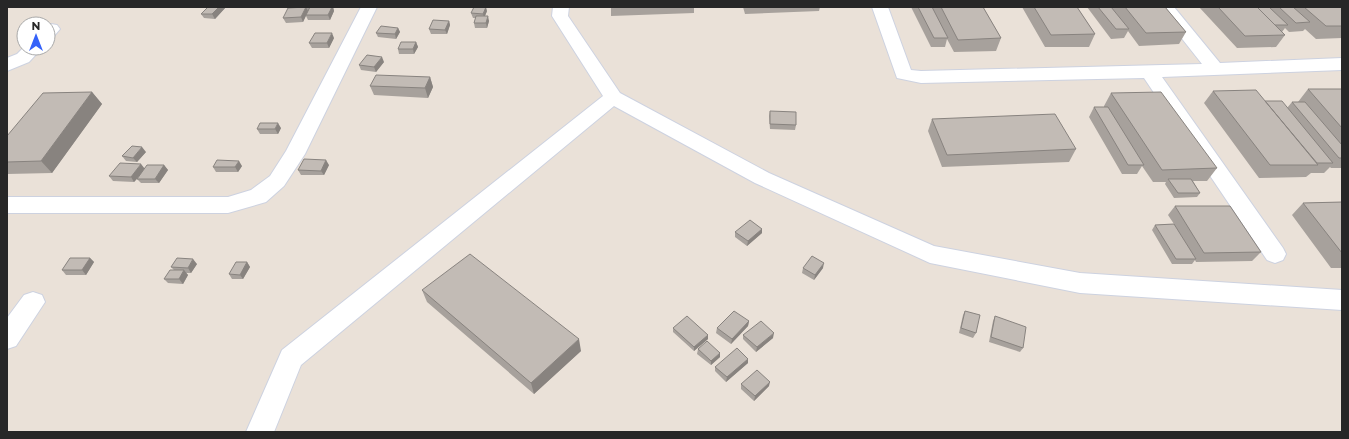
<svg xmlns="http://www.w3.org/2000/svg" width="1349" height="439" viewBox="0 0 1349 439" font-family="Montserrat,sans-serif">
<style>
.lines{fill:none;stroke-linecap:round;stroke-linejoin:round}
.minor-casing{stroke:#cdd2e0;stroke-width:2}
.minor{fill:#fff;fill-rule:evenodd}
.wall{fill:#a7a19c}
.shaded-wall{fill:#88837f}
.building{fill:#c2bbb5;stroke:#88837f}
</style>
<rect width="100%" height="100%" fill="#eae1d8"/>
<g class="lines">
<g class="minor-casing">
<path id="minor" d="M361,7H377L305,154L284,186L266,202L228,213H7V197H228L251,190L270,176L286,151Z
M553,7H569L568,16L620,93L769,173L934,246L1080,273L1342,290V310L1080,293L930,263L755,183L614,106L301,365L274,432H246L282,350L603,96L552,16Z
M872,7H888L911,70L921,71L1202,64L1157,7H1174L1220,63L1342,58V70L1162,77L1283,248L1286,254L1283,260L1275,263L1267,260L1144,78L921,83L897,78Z
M51,24L57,25L60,29L54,36L48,37V25Z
M24,47L42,48L29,62L7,71V58L17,54Z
M33,292L42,295L45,302L16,346L7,349V318L24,295Z"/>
</g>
<use href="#minor" class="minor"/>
</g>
<path class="wall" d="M226,7L215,19L204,18L201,14Z
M294,7H333L334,11L330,20H308L306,16L303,22L286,23L283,18Z
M611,7H694V13L611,16Z
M743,7H820L819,11L745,14Z
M911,7H983L1001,38L996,51L954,52L947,39L945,47H931Z
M1022,7H1077L1095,34L1089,47H1045Z
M1087,7H1165L1186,32L1179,44L1139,46L1128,31L1124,38L1111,39Z
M1199,7H1342V38L1316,39L1305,29L1303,31L1289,32L1285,28L1282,32L1285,35L1276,47L1237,48Z
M487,11L485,16L489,21L487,28H475L474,23L476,18H473L471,13Z
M449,21L450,25L447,34H431L429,29Z
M398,28L400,32L396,39L378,37L376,33Z
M334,38L329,48H312L309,43Z
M416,42L418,47L414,54H399L398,49Z
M384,62L376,72L361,70L359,65Z
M430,77L433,87L428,98L374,95L370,86Z
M1308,89H1342V168H1331L1330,167L1324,173H1311L1306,177L1259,178L1204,103L1213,91L1265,101L1287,108L1292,102H1298Z
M92,92L102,104L52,173L7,174V136Z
M1111,93L1217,168L1207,181H1193L1200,193L1197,197L1174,198L1165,184L1166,182H1153L1142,166L1137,174H1122L1089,117L1094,107H1104V106Z
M770,111L796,125L795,130L770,129L769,116Z
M932,119L1076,149L1069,162L942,167L928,131Z
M281,128L278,134H260L257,129Z
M146,152L137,162L126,161L122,156Z
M164,165L168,170L159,183H141L137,179L134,182L113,181L109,176L144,168Z
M329,165L324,175H301L298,170Z
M242,166L238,172H216L213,167Z
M1342,202V268H1331L1292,215L1303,203Z
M1175,206L1261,252L1252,261L1196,262L1195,260L1192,264H1172L1152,230L1155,225L1174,224L1168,215Z
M762,229V233L747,246L735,237V232Z
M90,258L94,262L86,275H66L62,270Z
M247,262L250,267L243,279H232L229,274Z
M197,264L191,273H186L188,275L183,284L168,283L164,279L174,270L171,267Z
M803,268H823L814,280L802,273Z
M422,290L581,351L534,394L427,302Z
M965,311L976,333L973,338L959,333L963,315Z
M995,316L1023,348L1020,352L989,342L993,321Z
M749,321L748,326L731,344L716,333L717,328Z
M673,328L708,335V339L694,351L673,332Z
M743,335L773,338L756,352L743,339Z
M698,349L720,357L711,365L697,354Z
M748,359V363L726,382L715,371V367Z
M741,384L769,386L754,401L741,389Z"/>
<path class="shaded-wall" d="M219,7H226L215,19L212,14Z
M306,7L308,11L303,22L301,17Z
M332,7H333L334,11L330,20L328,15Z
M486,7L487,11L484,18L483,14Z
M488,16L489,21L487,28L486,23Z
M449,21L450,25L447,34L445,30Z
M398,28L400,32L396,39L395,34Z
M332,33L334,38L329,48L327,43Z
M416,42L418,47L414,54L413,49Z
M382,57L384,62L376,72L374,67Z
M430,77L433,87L428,98L425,88Z
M92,92L102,104L52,173L41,161Z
M278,123L281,128L278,134L275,129Z
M142,147L146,152L137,162L133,158Z
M326,160L329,165L324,175L321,171Z
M239,161L242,166L238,172L235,167Z
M141,164L145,169L134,182L131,177Z
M164,165L168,170L159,183L155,179Z
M762,229V233L747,246L748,241Z
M90,258L94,262L86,275L82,270Z
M193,259L197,264L191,273L188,268Z
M247,262L250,267L243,279L240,275Z
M824,263L823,268L814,280L815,275Z
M184,270L188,275L183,284L179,279Z
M749,321L748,326L731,344L732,339Z
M774,333L773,338L756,352L757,347Z
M708,335V339L694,351V347Z
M579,339L581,351L534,394L531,383Z
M720,353V357L711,365V361Z
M748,359V363L726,382L727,377Z
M770,382L769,386L754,401L755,396Z"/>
<path class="building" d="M208,7H219L212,14H201Z
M306,7L301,17L283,18L288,8Z
M310,7H332L328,15H306Z
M474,7H486L483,14L471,13Z
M918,7H932L948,38H934Z
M941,7H983L1001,38L958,40Z
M1034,7H1077L1095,34L1051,35Z
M1098,7H1111L1129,29H1116Z
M1125,7H1165L1186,32L1146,33Z
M1218,7H1257L1285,35L1245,36Z
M1257,7H1269L1288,25H1275Z
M1279,7H1293L1310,22L1296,23Z
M1304,7H1342V26H1326Z
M476,16H488L486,23H474Z
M433,20L449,21L445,30L429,29Z
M381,26L398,28L395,34L376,33Z
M315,33H332L327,43H309Z
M401,42H416L413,49H398Z
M367,55L382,57L374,67L359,65Z
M376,75L430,77L425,88L370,86Z
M1308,89H1342V128Z
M1256,90L1318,165H1270L1213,91Z
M92,92L41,161L7,162V136L43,93Z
M1161,92L1217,168L1162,170L1111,93Z
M1265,101H1282L1333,163H1317Z
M1292,102H1305L1342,145V158H1339Z
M1094,107H1108L1144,165H1128Z
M770,111L796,112V125L770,124Z
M1055,114L1076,149L947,155L932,119Z
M260,123H278L275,129H257Z
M132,146L142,147L133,158L122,156Z
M304,159L326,160L321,171L298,170Z
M217,160L239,161L235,167H213Z
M120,163L141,164L131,177L109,176Z
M147,165H164L155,179H137Z
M1168,179H1191L1200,193H1178Z
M1342,202V253L1303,203Z
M1175,206H1230L1261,252L1204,253Z
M750,220L762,229L748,241L735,232Z
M1174,224L1196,259H1176L1155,225Z
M470,254L579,339L531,383L422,290Z
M812,256L824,263L815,275L803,268Z
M70,258H90L82,270H62Z
M177,258L193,259L188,268L171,267Z
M236,262H247L240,275L229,274Z
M170,270H184L179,279H164Z
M734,311L749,321L732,339L717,328Z
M965,311L980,315L976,333L961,328Z
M687,316L708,335L694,347L673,328Z
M995,316L1026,327L1023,348L991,337Z
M761,321L774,333L757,347L743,335Z
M707,341L720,353L711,361L698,349Z
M737,348L748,359L727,377L715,367Z
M757,370L770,382L755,396L741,384Z"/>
<rect width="1349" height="439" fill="none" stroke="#272727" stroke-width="16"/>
<g transform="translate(36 36)"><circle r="19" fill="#ffffff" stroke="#a9a9a9"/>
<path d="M0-3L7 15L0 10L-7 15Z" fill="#3562f9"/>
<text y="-6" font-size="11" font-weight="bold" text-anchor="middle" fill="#272727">N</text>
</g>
</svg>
